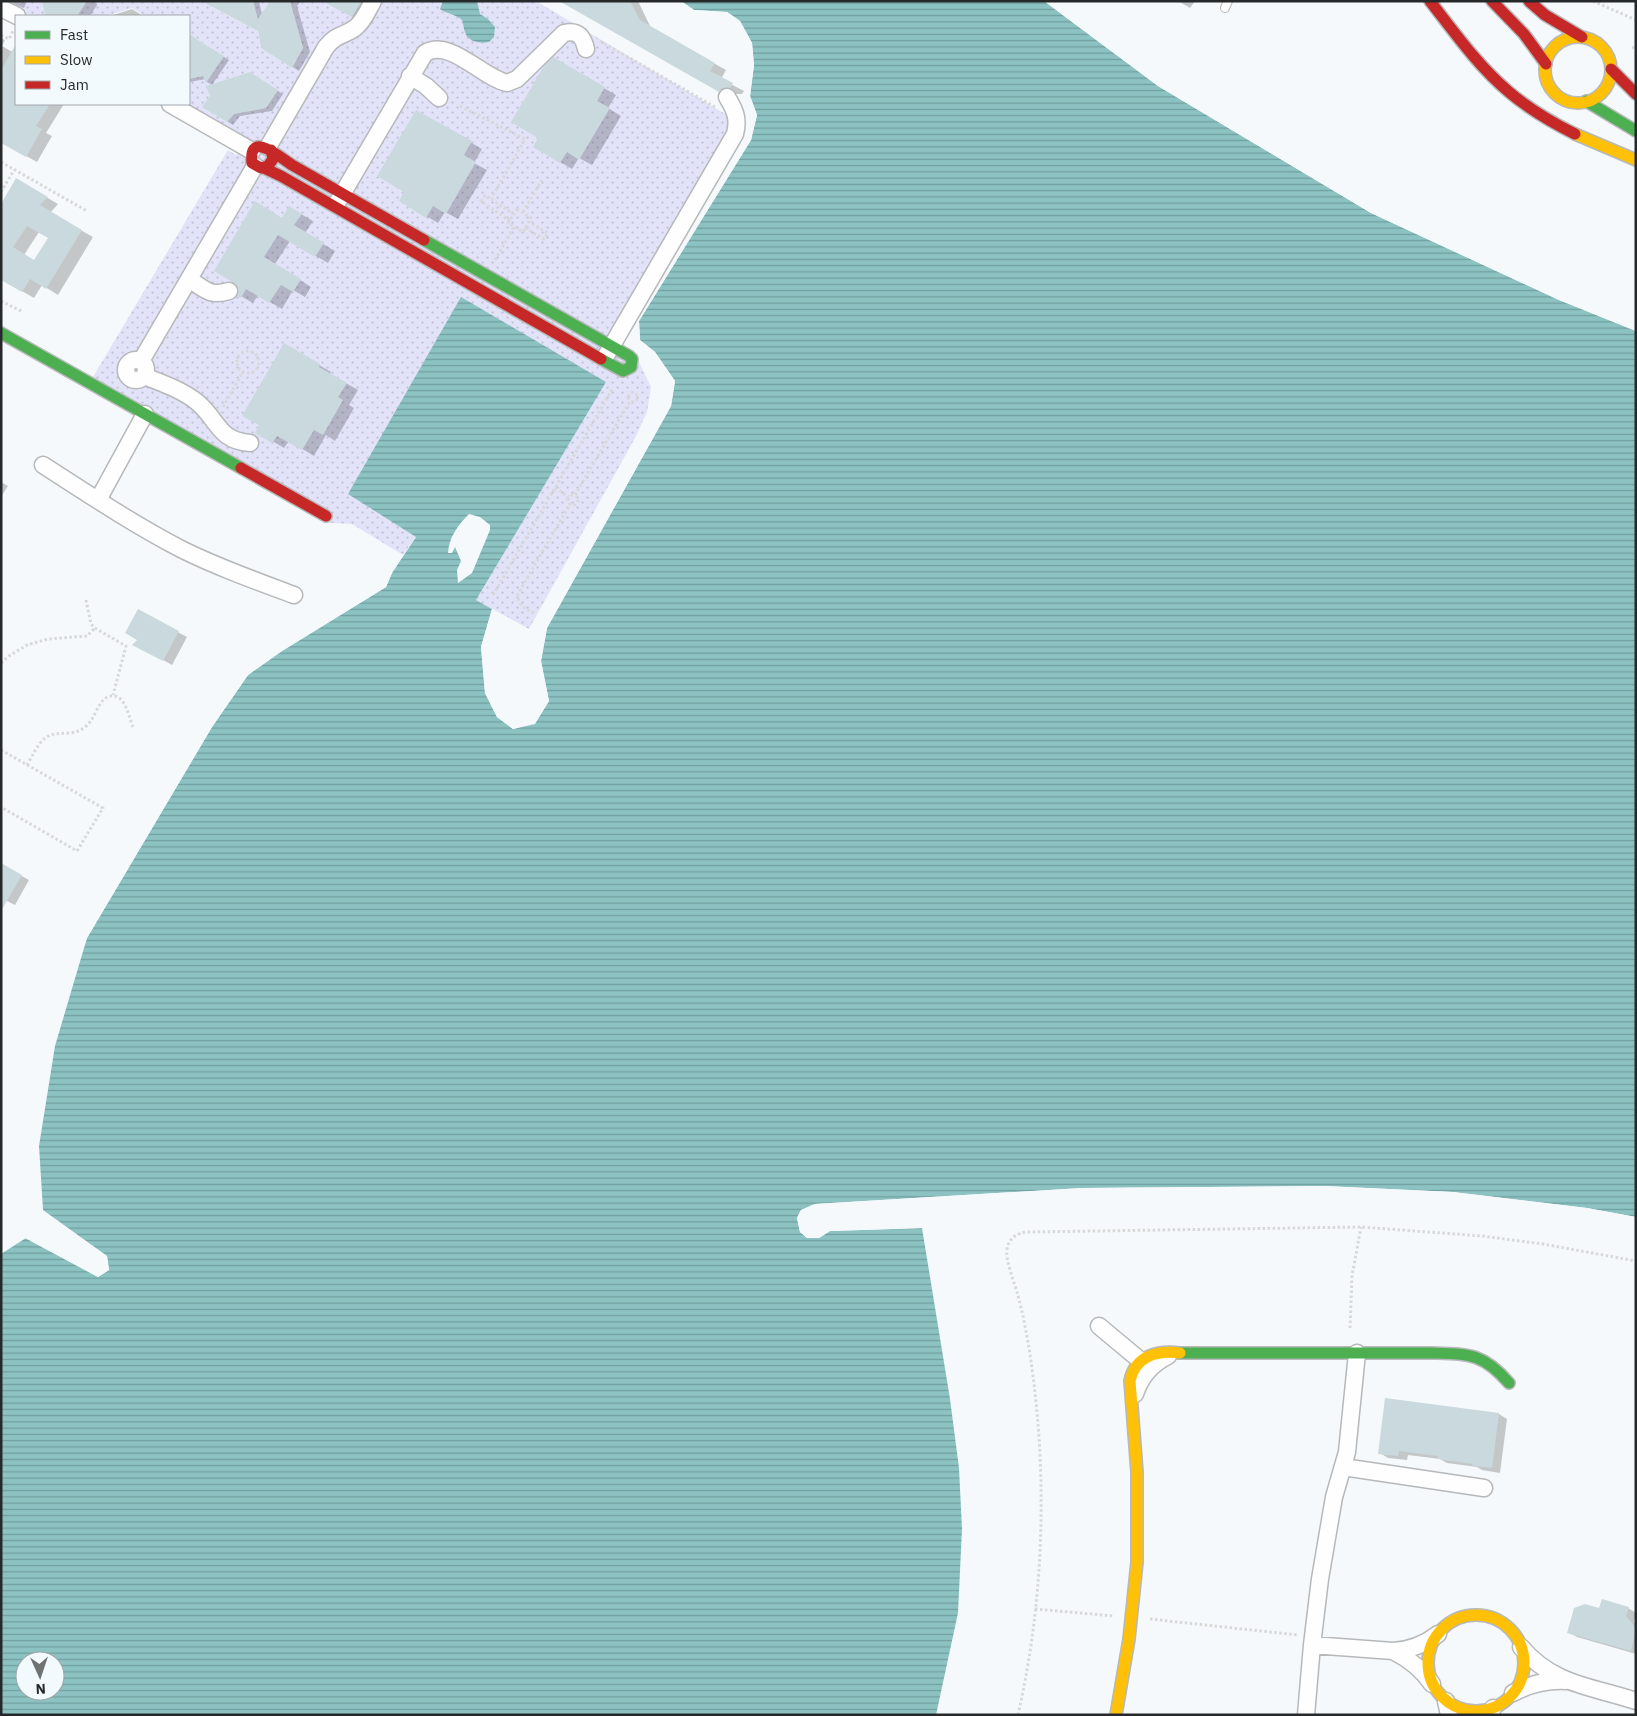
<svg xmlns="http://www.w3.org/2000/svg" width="1637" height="1716" viewBox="0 0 1637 1716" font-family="'IBM Plex Sans',sans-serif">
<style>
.grass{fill:url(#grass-dots);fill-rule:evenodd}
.water{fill:url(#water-rules);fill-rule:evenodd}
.pier{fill:#f6f9fb}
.shadow{fill:#0003;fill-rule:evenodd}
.building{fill:#c9d9dd;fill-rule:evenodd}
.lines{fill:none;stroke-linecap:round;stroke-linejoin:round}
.lane-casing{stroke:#b6b8ba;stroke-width:10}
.street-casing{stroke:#b6b8ba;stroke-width:19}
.fast-casing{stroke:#b6b8ba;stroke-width:14}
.slow-casing{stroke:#b6b8ba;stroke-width:14}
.jam-casing{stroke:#b6b8ba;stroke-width:14}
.path{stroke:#d7d9d9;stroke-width:3;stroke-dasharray:2.5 2.5;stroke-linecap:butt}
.lane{stroke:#fefefe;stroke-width:8}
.street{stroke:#fefefe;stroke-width:16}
.fast{stroke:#4caf50;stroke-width:11}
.slow{stroke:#ffc107;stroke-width:11}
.jam{stroke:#c62828;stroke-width:11}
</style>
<defs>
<pattern id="grass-dots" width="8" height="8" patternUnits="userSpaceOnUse" patternTransform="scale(1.25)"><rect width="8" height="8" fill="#e2e2f9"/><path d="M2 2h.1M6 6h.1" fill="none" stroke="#c2c2d6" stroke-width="1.8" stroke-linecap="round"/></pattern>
<pattern id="water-rules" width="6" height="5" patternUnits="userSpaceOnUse" patternTransform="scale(1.25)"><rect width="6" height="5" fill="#8cc2c2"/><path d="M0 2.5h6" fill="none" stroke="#729e9e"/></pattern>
</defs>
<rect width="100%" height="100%" fill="#f6f9fb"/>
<path class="grass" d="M15,1H42L45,16H23L10,9Z
M87,1H211L212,7L246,25L255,9L253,1H270L256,22L261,48L292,68L303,48L290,1H536L737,121L614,337L637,358L651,387L647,412L635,438L529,629L476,600L606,381L348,493L416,536L403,555L352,524L330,523L93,377L228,150L236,155L247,140L177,104H189V79L212,74L224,56L196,38L189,40V16H145L132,8L106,16H77ZM250,72L278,90L266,108L234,114L227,122L203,107L210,96L207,86Z"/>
<path class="water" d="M443,1H477L480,14L488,19L495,27L494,37L489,42C480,44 468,42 465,32C463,28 464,24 462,20C458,15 447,14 440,9Z
M681,1H1044L1158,86L1371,213L1559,300L1636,331V1217L1587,1208L1453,1192L1324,1186L1082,1188L815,1204L801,1210L797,1218L800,1232L807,1238H819L830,1231L922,1228L950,1399L959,1468L962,1529L958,1613L936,1715H1V1254L26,1238L98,1277L109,1270L107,1256L43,1210L39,1146L55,1046L87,938L212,727L248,675L282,651L386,587L392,573L416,537L348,494L461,297L606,382L476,600L492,609L481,647L485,693L497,717L513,729L535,723L549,701L541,661L547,628L671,406L675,381L655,352L640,340L639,321L751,140L757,115L750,96L754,65L752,43L740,21L727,12L694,10ZM469,514L480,517L490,525V530L472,573L458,583L457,570L461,561L455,547L452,553H448C449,537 458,525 469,514ZM25,1661H55V1691H25Z"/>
<path class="pier" d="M678,1H681L694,10L727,12L740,21L752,43L754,65L750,96L757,115L751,140L639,321L640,340L655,352L675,381L671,406L547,628L541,661L549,701L535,724L513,729L497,717L485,693L481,647L492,609L495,611L483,648L487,693L499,716L513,726L533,721L546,700L538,661L544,627L669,405L672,381L653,354L638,341L637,320L748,139L754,115L747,96L751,65L750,44L739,22L727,15L693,13Z
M1044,1H1048L1159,84L1372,211L1560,298L1636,328V331L1559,300L1371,213L1158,86Z
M401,554L403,555L392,573L386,587L282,651L248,675L212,727L87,938L78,960L85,937L210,725L246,674L281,649L384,586L390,571Z
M1324,1186L1453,1192L1587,1208L1636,1217V1220L1587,1211L1453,1194L1324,1188L1082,1190L816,1207L803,1212L799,1218L802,1230L808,1236L818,1235L830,1229L922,1226L924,1228L830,1231L819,1238H807L800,1232L797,1218L801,1210L815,1204L1082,1188Z
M40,1210L107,1256L109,1270L98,1277L23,1237L27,1236L98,1274L107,1269L105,1258L41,1213Z"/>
<path class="shadow" d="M1,1H27L24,8L11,3L5,5Z
M44,1H96L97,5L90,16H47Z
M212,1H259L262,15L271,1H301L297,6L310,52L299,71L262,48L259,31Z
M344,1H371L359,20L339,9Z
M562,1H638L651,28L726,70L721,79L744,91L742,94H734L731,98Z
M1178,1H1195L1190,8Z
M132,9L143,16H110Z
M1,38L5,40L2,46L16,54V104H64L46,133L52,136L37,162L1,142Z
M195,40L229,60L212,85L207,82L206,79L189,82V42Z
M554,59L616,95L608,108L621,116L592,165L579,158L572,169L535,147L540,138Z
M255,77L283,94L272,111L240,116L233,125L204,107Z
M417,112L482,149L474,163L487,170L458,219L445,212L438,223L401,201L406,192Z
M17,180L58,204L50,213L93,237L58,295L42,285L34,298L1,279ZM39,232L50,238L35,262L24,255Z
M301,214L313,221L305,233L335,251L328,263L290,241L275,264L311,287L305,297L293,290L282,309L258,295L253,303L239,295L282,219Z
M285,345L331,372L330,374L358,390L349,405L354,408L335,441L326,435L314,456L289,441L284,448L257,432L261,425Z
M1,482L8,486L1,497Z
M138,611L187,637L172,665L134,644L138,640Z
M1,865L29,880L15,905L1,898Z
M1499,1414L1507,1419L1500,1473L1482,1470L1477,1467L1447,1463L1440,1459L1408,1455L1407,1460L1388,1458L1380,1453Z
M1628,1608L1636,1613L1634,1622L1636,1624V1654L1577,1637L1568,1632L1600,1609Z"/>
<path class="building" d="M42,1H87L77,16H45Z
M201,1H253L258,19L270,1H290L303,48L292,68L261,48L258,31Z
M322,1H362L352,17Z
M559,1H630L640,20L715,63L710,71L733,83L730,88H722L719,92Z
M189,34L224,56L206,83L203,76L189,79Z
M16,44V104H50L36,126L42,129L26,157L1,143V70Z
M553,57L605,87L597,101L610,108L579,160L567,152L560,163L533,147L538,138L511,122L544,66Z
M250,72L278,90L266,108L234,114L227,122L202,107L210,96L206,86Z
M416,110L472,141L464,155L476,162L446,214L433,206L426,218L399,201L404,192L377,176Z
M16,178L48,197L40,205L82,230L46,289L30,279L22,292L1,280V204ZM27,226L48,238L34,260L13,247Z
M255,201L282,218L289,206L302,214L294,225L324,243L315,257L278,235L264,257L301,279L293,292L281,285L269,303L246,289L241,298L237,296L239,289L236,284L214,271Z
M284,343L320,364L319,367L347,383L338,397L343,400L323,435L314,430L302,450L277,436L272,443L255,433L259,425L242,416Z
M138,609L179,631L163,661L132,645L137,640L125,633Z
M1,863L22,875L1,911Z
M1385,1398L1499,1413L1492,1468L1472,1466L1473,1464L1437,1459L1438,1456L1399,1451L1398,1456L1378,1454Z
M1602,1599L1629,1607L1626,1616L1636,1628L1631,1651L1567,1633L1574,1608L1585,1604L1599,1608Z"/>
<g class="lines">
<g class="lane-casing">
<path id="lane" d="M1225,8L1228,1"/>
</g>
<g class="street-casing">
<path id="street" d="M1,8L17,16
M410,76L426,86L439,98
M170,104L252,151
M268,147L326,47C336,34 344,36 355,28C364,21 368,10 373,1
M337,203L425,53C450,38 481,77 507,83L517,79L564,33C578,30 583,36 586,49
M189,279C204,289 210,297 229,291
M607,354L735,134C739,119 735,110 727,97
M126 370a10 10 0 1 1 20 0a10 10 0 1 1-20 0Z
M141,361L255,166
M144,376C162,383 182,390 197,402C218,419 218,441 250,443
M43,465C88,494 133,524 181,549C217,567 256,581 294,595
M98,500L145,414
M1099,1326L1141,1361
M1135,1394C1141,1376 1151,1364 1168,1356
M1343,1467L1484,1488
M1312,1645L1393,1651C1410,1650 1424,1645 1438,1634
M1521,1647C1553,1685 1591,1686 1636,1701
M1393,1651C1409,1659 1422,1669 1432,1684
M1513,1693C1530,1684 1547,1680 1566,1681
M1446,1701L1449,1715
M1306,1715L1312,1645L1320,1579L1334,1497L1347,1452L1357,1353
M1490,1715L1493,1708"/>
</g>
<g class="fast-casing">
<path id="fast" d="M1586,101L1636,131
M424,240L629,356L632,359L631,367L623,371L601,359
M1,333L241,468
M1180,1353H1432C1469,1354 1483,1353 1509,1383"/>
</g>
<g class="slow-casing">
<path id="slow" d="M1545 70a33 33 0 1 1 66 0a33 33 0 1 1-66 0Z
M1575,134L1636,160
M1428 1663a48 48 0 1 1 96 0a48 48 0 1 1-96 0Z
M1116,1715L1129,1639L1137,1562V1472L1130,1381C1135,1356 1157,1350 1180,1353"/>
</g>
<g class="jam-casing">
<path id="jam" d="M1430,1C1455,33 1478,66 1509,92C1529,109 1551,122 1575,134
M1492,1L1524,34L1546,64
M1529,1L1545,15L1582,37
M1611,69L1636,94
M271,150L273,159L268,166L261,168L252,163C248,129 281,158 292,165L424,240
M264,168L281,176L601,359
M241,468L326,516"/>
</g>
<path class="path" d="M1593,1L1636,20
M1,35L9,39L13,31
M600,41L715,107
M1632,47L1636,49
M460,106L525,139L491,199
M1,162L87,211
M1,192L14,170
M517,209L531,218L523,232L508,223Z
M523,212L542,180
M510,221L481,201L485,195L513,214
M525,228L544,239L548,233L529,222
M495,260L514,227
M1,301L23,312
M237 362a11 11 0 1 1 22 0a11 11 0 1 1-22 0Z
M628.5 397a4.5 4.5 0 1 1 9 0a4.5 4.5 0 1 1-9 0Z
M223,407L243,372
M555,488L569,497
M568 500a5 5 0 1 1 10 0a5 5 0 1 1-10 0Z
M575,495L630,401
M493,595L613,388
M86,600L91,624L95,628L126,646L113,695
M534,613C525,609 518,606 518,594L570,504
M1,663L9,656L27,645L48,639L87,636L95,628
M1,750L103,808L77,851L1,807
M27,765C32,757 37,745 44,739C58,727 77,742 92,719C97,711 102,694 114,696C126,697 129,718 133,727
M1350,1328L1352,1276L1361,1227
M1035,1609L1114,1616
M1150,1619L1298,1635
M1018,1715C1045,1596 1048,1468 1029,1348C1026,1331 1023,1313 1018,1296C1015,1283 1005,1261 1007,1249C1009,1237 1019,1232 1029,1232L1361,1227L1482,1236L1543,1244L1636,1261"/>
<use href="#lane" class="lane"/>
<use href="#street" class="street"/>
<use href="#fast" class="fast"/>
<use href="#slow" class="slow"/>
<use href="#jam" class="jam"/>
</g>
<rect width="1637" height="1716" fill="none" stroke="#26292a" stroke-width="5"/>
<rect x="15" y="15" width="175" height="90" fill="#f3fafe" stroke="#a1a6a9"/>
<rect x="25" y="31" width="25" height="8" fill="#4caf50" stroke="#a1a6a9"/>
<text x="60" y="40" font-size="15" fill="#26292a">Fast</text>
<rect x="25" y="56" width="25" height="8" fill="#ffc107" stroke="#a1a6a9"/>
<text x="60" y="65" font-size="15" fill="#26292a">Slow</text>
<rect x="25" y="81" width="25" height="8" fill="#c62828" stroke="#a1a6a9"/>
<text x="60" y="90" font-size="15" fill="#26292a">Jam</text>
<g transform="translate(40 1676) rotate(177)"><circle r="24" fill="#f3fafe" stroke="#a1a6a9"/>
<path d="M0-4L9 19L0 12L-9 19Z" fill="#6f7273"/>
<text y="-8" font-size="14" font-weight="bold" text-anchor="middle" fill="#26292a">N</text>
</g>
</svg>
